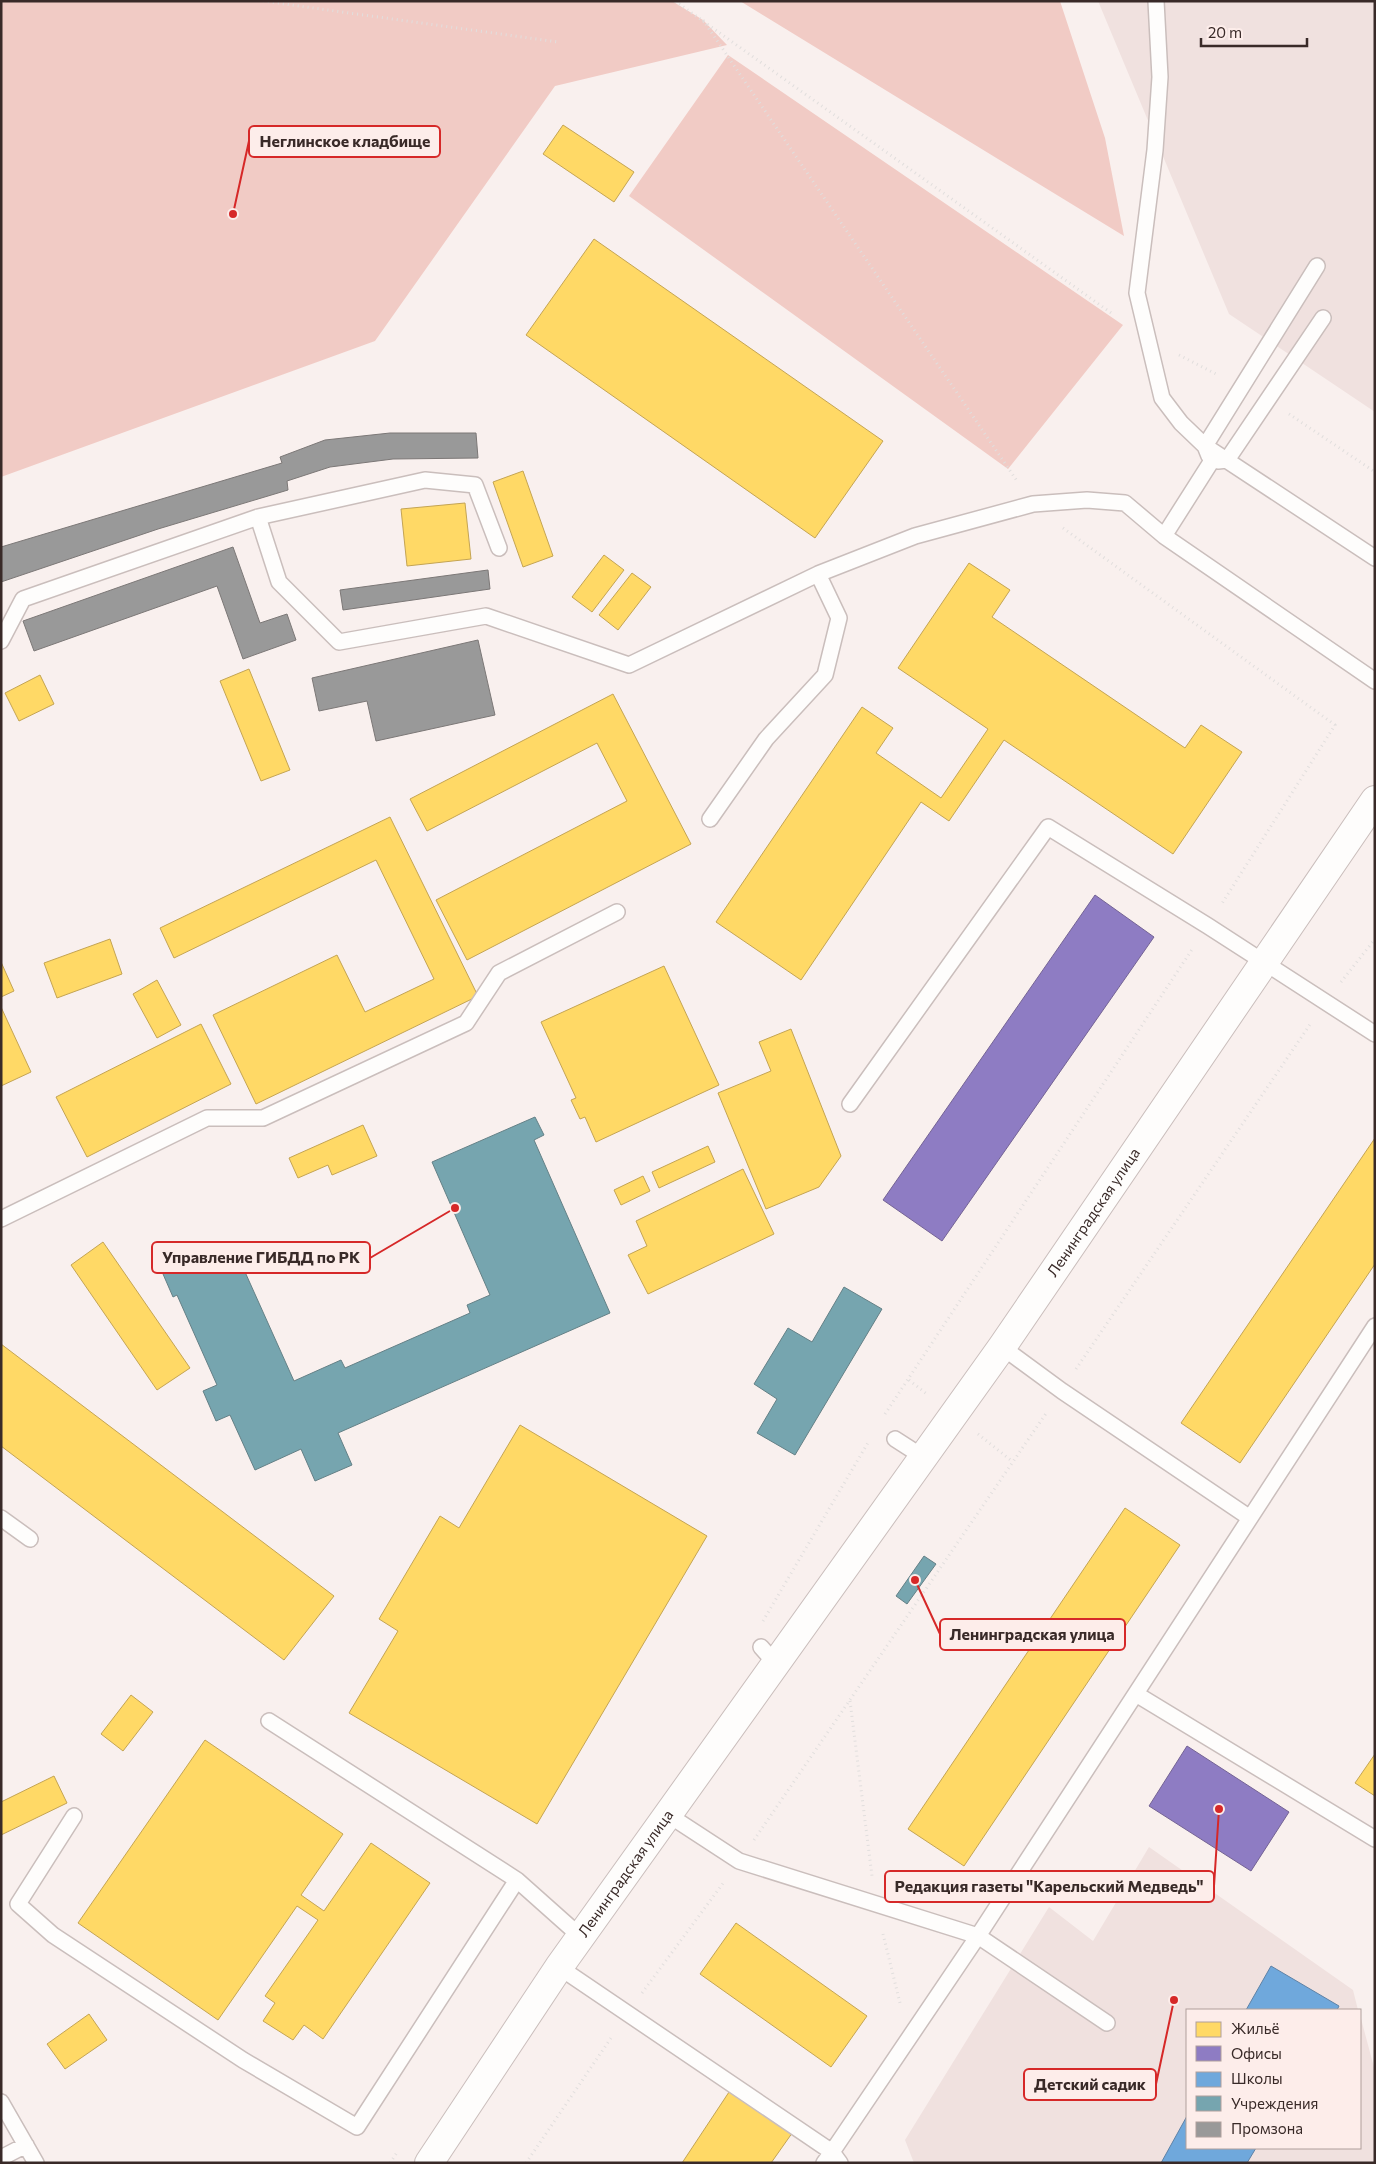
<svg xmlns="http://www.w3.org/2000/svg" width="1376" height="2164" viewBox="0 0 1376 2164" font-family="Commissioner,sans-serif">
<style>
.built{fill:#f0e1df}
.green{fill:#f1cbc5}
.homes{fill:#ffd966;stroke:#c4a453}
.offices{fill:#8e7cc3;stroke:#746394}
.schools{fill:#6fa8dc;stroke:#5f82a6}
.public{fill:#76a5af;stroke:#648086}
.industry{fill:#999;stroke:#7c7877}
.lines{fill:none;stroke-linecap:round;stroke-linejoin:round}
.lane-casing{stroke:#cabebc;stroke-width:18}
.secondary-casing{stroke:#cabebc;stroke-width:30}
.path{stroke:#e1dedd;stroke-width:3;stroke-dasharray:1 4;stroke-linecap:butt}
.lane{stroke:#fefdfc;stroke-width:15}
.secondary{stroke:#fefdfc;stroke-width:28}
.labels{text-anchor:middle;stroke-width:5;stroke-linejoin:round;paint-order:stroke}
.street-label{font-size:15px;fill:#392a28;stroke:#fdedea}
.leader{fill:none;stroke:#d62828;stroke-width:2}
.callout-dot{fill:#d62828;stroke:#fdedea;stroke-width:2}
.callout{fill:#fdedea;stroke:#d62828;stroke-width:2}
.callout-label{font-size:16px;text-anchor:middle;font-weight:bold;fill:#392a28}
</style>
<rect width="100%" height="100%" fill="#f9f0ee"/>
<path class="built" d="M1098,1H1375V412L1229,314Z
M1149,1847L1353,1990L1358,2010H1187V2148H1360V2015L1375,2071V2163H914L905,2140L1049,1907L1093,1941Z"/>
<path class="green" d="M1,1H672L703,20L727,45L555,86L375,341L1,477Z
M740,1H1060L1105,138L1124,236Z
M728,55L1123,325L1008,469L629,196Z"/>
<path class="homes" d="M563,125L634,172L614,202L543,154Z
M594,239L883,441L815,538L526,335Z
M523,471L553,556L523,567L493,482Z
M465,503L471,559L407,566L401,509Z
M604,555L624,570L592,612L572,597Z
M969,563L1010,590L992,617L1185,748L1201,725L1242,752L1173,854L1004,740L949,821L921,802L801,980L716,922L862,707L893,728L876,753L941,798L988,729L898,668Z
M632,573L651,587L618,630L599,615Z
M249,669L290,770L261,781L220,681Z
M40,675L54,704L19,721L5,693Z
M613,694L691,844L467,960L436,900L627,801L597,743L427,831L410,799Z
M390,817L478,996L256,1104L213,1015L337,955L365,1012L434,979L376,860L174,958L160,928Z
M110,939L122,974L57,998L44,963Z
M1,962L14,991L1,997Z
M664,966L719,1085L596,1142L585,1117L580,1119L571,1100L576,1098L541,1022Z
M157,980L181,1025L157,1038L133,994Z
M1,1007L31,1072L1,1086Z
M201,1024L231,1084L87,1157L56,1097Z
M791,1029L841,1156L819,1187L766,1209L718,1093L771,1071L759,1042Z
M363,1125L377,1156L332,1175L328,1165L298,1178L289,1158Z
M1375,1138V1264L1240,1463L1181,1423Z
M708,1146L715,1162L659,1188L652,1172Z
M743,1169L774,1234L648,1294L628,1255L647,1246L636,1221Z
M643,1176L650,1191L621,1205L614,1190Z
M103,1242L190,1368L157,1390L71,1265Z
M1,1344L334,1596L284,1660L1,1446Z
M520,1425L707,1536L537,1824L349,1713L398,1631L379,1619L440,1516L459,1528Z
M1125,1508L1180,1545L964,1866L908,1829Z
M131,1695L153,1712L123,1751L101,1734Z
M205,1740L343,1834L301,1895L324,1911L371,1843L430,1883L323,2039L304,2025L293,2040L263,2021L275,2003L265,1996L318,1920L297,1906L218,2020L78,1923Z
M1375,1754V1796L1355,1783Z
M54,1776L67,1803L1,1835V1802Z
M736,1923L867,2016L831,2067L700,1974Z
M89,2014L107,2040L65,2069L47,2044Z
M733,2086L795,2129L771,2163H682Z"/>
<path class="offices" d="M1095,895L1154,937L942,1241L883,1200Z
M1187,1746L1289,1812L1251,1871L1149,1806Z"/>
<path class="schools" d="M1271,1966L1339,2006L1337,2010H1246Z
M1187,2116V2148H1256L1247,2163H1161Z"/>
<path class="public" d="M535,1117L544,1135L534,1140L610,1313L338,1433L352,1465L315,1481L301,1449L255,1470L230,1415L216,1421L203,1391L217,1385L177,1295L173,1297L163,1274L232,1243L294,1381L341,1360L345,1368L470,1313L467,1305L490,1295L432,1162Z
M844,1287L882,1309L795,1455L757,1433L777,1399L754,1384L788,1328L812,1342Z
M924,1556L936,1564L907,1604L896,1596Z"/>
<path class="industry" d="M390,433H476L478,458L393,459L330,467L287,481L288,490L158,529L1,582V547L282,463L280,457L325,440Z
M233,547L260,623L287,614L296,640L243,659L217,586L34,651L23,621Z
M488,570L490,589L343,610L340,590Z
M478,640L495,715L376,741L367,701L319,711L312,678Z"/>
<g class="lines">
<g class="lane-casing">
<path id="lane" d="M1156,1L1160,77L1155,150L1137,293L1162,398L1181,423L1205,446L1375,558
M1209,456L1205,446L1317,266
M1218,461L1227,460L1323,318
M258,517L279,582L339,642L486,616L629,665L818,574L915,536L1033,504L1087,500L1125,503L1164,536L1375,681
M1164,536L1211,462
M1,641L23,599L258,517L425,480L475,485L499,548
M710,819L766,739L825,675L839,618L818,574
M850,1104L1048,827L1208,926L1375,1034
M1,1219L207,1118H263L466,1023L499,973L617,912
M1002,1347L1062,1391L1250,1518
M895,1439L923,1457
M1,1518L30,1539
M761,1647L776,1664
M1136,1694L1375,1839
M269,1721L517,1880L581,1937
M667,1814L739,1861L978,1936L1107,2023
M74,1816L18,1904L53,1935L243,2060L357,2127L517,1880
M559,1967L832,2152L978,1936L1375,1326
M1,2102L36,2163
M1,2158L26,2145
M824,2163L832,2152L840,2163"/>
</g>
<g class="secondary-casing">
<g id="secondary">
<path id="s1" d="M429,2163L559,1967L1002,1347L1375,800"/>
</g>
</g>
<path class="path" d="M263,1L558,42
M675,1L1114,315
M703,20L1017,481
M1179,355L1218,375
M1289,414L1375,472
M1063,528L1335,725L1221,905
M1341,982L1375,939
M1076,1369L1311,1023
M909,1380L928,1395
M885,1414L1193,948
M978,1434L1013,1462
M763,1621L869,1441
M850,1701L872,1876
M754,1840L1047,1412
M883,1934L900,2003
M642,1993L724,1882
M390,2163L398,2151
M526,2163L613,2035"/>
<use href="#lane" class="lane"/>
<use href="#secondary" class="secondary"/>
</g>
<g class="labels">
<g class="street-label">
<text dy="5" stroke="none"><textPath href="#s1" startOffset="1160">Ленинградская улица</textPath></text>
<text dy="5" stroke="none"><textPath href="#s1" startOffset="350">Ленинградская улица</textPath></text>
</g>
</g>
<path class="leader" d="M233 214L249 141M455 1208L370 1258M915 1580L940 1634M1219 1809L1214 1886M1174 2000L1156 2084"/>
<g class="callout-dot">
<circle cx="233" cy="214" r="5"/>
<circle cx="455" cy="1208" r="5"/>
<circle cx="915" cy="1580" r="5"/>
<circle cx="1219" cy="1809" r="5"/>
<circle cx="1174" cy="2000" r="5"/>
</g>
<g class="callout">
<rect x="249" y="126" width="191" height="31" rx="5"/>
<rect x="152" y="1242" width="218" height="31" rx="5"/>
<rect x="940" y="1619" width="185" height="31" rx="5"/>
<rect x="885" y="1871" width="329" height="31" rx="5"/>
<rect x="1024" y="2069" width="132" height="31" rx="5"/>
</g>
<g class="callout-label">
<text x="345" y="147">Неглинское кладбище</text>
<text x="261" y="1263">Управление ГИБДД по РК</text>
<text x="1032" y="1640">Ленинградская улица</text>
<text x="1049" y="1892">Редакция газеты "Карельский Медведь"</text>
<text x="1090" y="2090">Детский садик</text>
</g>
<rect width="1376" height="2164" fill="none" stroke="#392a28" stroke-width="5"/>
<rect x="1186" y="2009" width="175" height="140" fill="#fdedea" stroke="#af9f9c"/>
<rect x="1196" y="2022" width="25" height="15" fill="#ffd966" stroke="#af9f9c"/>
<text x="1231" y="2034" font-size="15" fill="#392a28">Жильё</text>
<rect x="1196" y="2046" width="25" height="15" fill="#8e7cc3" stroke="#af9f9c"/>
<text x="1231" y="2059" font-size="15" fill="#392a28">Офисы</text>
<rect x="1196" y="2072" width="25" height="15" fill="#6fa8dc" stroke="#af9f9c"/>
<text x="1231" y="2084" font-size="15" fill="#392a28">Школы</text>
<rect x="1196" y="2096" width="25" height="15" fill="#76a5af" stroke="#af9f9c"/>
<text x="1231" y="2109" font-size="15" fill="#392a28">Учреждения</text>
<rect x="1196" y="2122" width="25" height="15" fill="#999999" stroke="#af9f9c"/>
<text x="1231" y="2134" font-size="15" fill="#392a28">Промзона</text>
<path d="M1201 38v8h106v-8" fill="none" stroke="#392a28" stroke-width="2.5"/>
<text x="1208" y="38" font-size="15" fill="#392a28" stroke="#fdedea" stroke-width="4" paint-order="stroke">20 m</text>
</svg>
